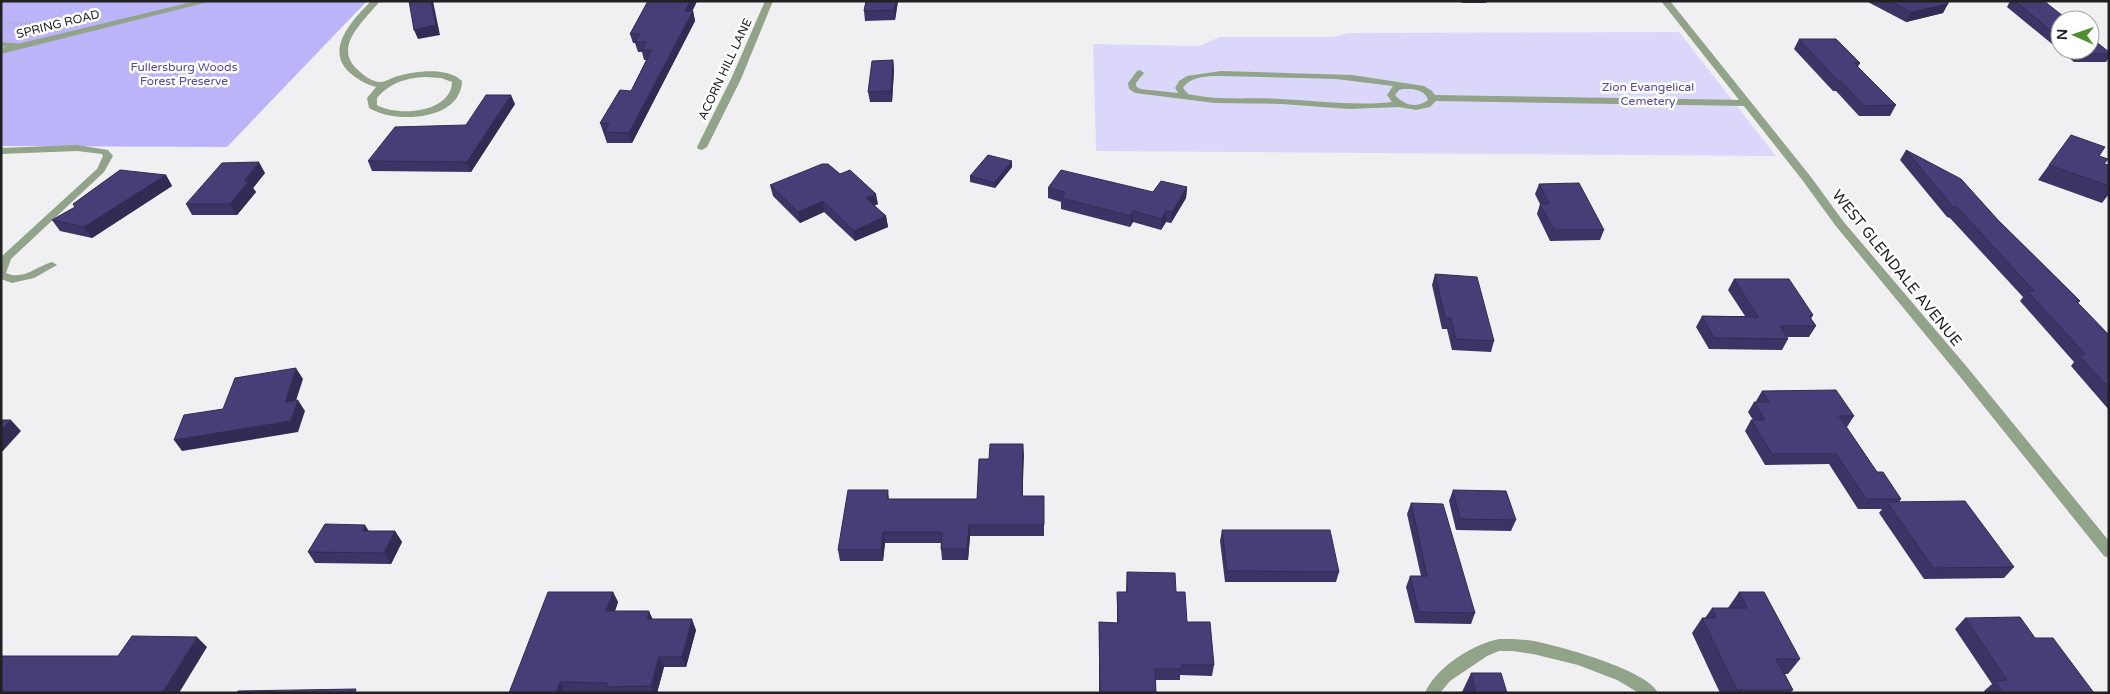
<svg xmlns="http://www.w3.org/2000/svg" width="2110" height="694" viewBox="0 0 2110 694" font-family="'Varela Round',sans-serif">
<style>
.green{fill:#dbd7fb}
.forest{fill:#bcb4f8}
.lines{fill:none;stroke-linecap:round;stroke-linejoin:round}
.path{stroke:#a7a7a9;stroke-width:2.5;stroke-dasharray:1 3;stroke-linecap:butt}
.service{fill:#91a389;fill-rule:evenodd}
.minor{fill:#91a389;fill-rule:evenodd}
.tertiary{fill:#91a389;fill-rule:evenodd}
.wall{fill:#3d3466}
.shaded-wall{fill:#322b53}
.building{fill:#473d77;stroke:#322b53}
.labels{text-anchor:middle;stroke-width:5;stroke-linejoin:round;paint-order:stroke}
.far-street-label{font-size:12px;fill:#212122;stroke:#fff}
.far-park-label{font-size:12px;fill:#584898;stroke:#fff}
.street-label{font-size:15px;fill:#212122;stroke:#fff}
</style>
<rect width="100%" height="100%" fill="#f0f0f3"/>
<path class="green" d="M1679,32L1776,156L1096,151L1093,44L1199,46L1220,37H1333L1349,33Z"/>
<path class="forest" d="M1,1H367L227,147L1,146Z"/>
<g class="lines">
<path class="path" d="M1,24L42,23"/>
<path class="service" d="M1,42L21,44L25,46L21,48L1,46Z
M1140,70L1144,73L1136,83V86L1140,89L1178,93L1175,88L1179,81L1187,76L1221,71L1352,75L1424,86L1432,91L1435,95L1746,100L1750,103L1746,106L1436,101L1430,107L1416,110L1399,107L1349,109L1282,104L1215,103L1135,93L1129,89L1128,83L1137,71ZM1221,76L1336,79L1393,86L1387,95L1392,102C1355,106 1318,101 1280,99C1250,97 1218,101 1188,94L1183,88C1190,76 1209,76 1221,76ZM1403,89C1413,89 1425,89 1428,100C1416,109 1404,105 1395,95L1399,90Z
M77,145L108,150L113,156L104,172L11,259L6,273C23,281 37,266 52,262L57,265L34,278L12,283L1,279L2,256L97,169L103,156L102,154L77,151L1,154V148Z
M1499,639C1511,639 1522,639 1534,641C1559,646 1648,670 1658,693H1639L1617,680L1578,665L1533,654L1513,651H1499L1487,656L1450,681L1440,693H1425C1435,668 1473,644 1499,639Z"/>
<path class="minor" d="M371,1H380C366,19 332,46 357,69C363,75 372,82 380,82C386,82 393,77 398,76C417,71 447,67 462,81C461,121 395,124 369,108L367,98L376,87C365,84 357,79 349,72C324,48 354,19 371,1ZM426,77L441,78L452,82C451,113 398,117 377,105V98C390,83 405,78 426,77Z
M765,1H773L741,79L707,147L702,150L698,149L697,147L731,79Z
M1661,1H1670L1811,177L1843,221L1967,367L2109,541V558L2104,556L1957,373L1835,225L1803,181Z"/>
<path class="tertiary" d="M196,1H212L1,54V48Z"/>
</g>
<path class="wall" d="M648,1H697L692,11H693L695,21L632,143H607L600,123L631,91L646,60H644L642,52H638L635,43H633L630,34Z
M866,1H898L895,20L865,21L864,11Z
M1461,1H1487L1486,3H1462Z
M1866,1H1948L1943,13L1906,22Z
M2010,1H2044L2060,20V50H2090L2109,52V58L2106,62H2074L2007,7Z
M1799,39L1860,63L1858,67L1896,105L1890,116H1859L1836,91H1833L1794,49Z
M893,60L894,70L892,102H870L868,92Z
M515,104L471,172L372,171L368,161L466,125Z
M1906,150L1998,220L2080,301L2078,303L2109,335V410L2071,366L2074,362L2020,301L2023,297L1950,218L1947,217L1900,160Z
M2099,156L2104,164L2109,165V194L2102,203L2038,180L2049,165Z
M1012,167L995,188L970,182V176Z
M265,173L253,188L256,192L237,215H192L186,204Z
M840,174L878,204L874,206L886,216L888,227L855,241L824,212L800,223L773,196L770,185Z
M166,175L172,186L92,238L60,231L52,220L75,207Z
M1539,184L1604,230L1600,240L1550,241L1537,214L1540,204L1535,194Z
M1187,187L1186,198L1171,223L1166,222L1161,230L1133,222L1130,227L1061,209V202L1048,198V188L1153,192Z
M1435,274L1494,341L1491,352L1452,350L1447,329H1442L1432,285Z
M1734,279L1813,315L1811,319L1816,326L1809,337H1787L1788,339L1782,350L1709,349L1696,327L1702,316H1745L1728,290Z
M1762,391L1854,416L1847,427H1846L1877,472L1901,499L1899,502L2014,567L2004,578L1924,579L1879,513L1882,509H1858L1829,464L1765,465L1745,431L1751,420H1753L1748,412L1754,402H1757L1756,401Z
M1023,444V496H1044V536H970L968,560H942L941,549V543H885L883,561H840L838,550L888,490L889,499H977L989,459Z
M1453,490L1516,520L1511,531L1456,530L1449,501Z
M1411,503L1475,613L1471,624L1415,623L1406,587L1410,576H1421L1407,514Z
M1222,530L1339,572L1336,582H1225L1220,541Z
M369,531H395L402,542L391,564L315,563L308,552Z
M1127,572L1176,592L1187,622L1214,665L1212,676L1180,675V680H1156V693H1099V622L1117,623V592H1126Z
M613,592L618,602L615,611L696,630L686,667H664L657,693H509Z
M1739,592L1800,659L1788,674H1785L1793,690L1790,693H1720L1692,633L1702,618H1705L1712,608H1728Z
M1965,618L2035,638L2094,693H1985L1984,691L1992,684L1955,629Z
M1471,673L1507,693H1462V692Z"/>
<path class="shaded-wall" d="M431,1H433L440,35L418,39L414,30Z
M690,1H697L688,21L685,11Z
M896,1H898L895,20L894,10Z
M1948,4L1943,13L1906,22L1911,12Z
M693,11L695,21L632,143L629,133Z
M893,60L894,70L892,102L891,91Z
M511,95L515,104L471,172L467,162Z
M1012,161V167L995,188L994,183Z
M259,162L265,173L253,188L256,192L237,215L230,204L244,181Z
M166,175L172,186L92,238L84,227Z
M1187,187L1186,198L1171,223L1172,212Z
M876,194L878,204L867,209L866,198Z
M823,201L824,212L800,223L798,212Z
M1133,211V222L1130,227L1131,216Z
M1166,211V222L1161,230L1162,219Z
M886,216L888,227L855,241L854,231Z
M296,368L303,379L292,413L285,402Z
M298,400L305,411L298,432L182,451L174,440Z
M11,420L21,431L1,453V430Z
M1023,444L1024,455L1022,507V496Z
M365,525L372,536L362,531Z
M969,525L970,536L968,560L967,549Z
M395,531L402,542L391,564L384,553Z
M883,532L885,543L883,561L881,550Z
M613,592L618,602L611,622L606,611Z
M649,611L654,622L647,619Z
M692,619L696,630L686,667L682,657Z
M197,637L207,647L179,693H162Z
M659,657L664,667L657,693H654L651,686Z
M560,682L565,693H556Z"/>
<path class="building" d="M409,1H431L436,25L414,30Z
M648,1H690L685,11H693L629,133L604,132L609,124L600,123L620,90L631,91L652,50H642L646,42H635L640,34H630Z
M866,1H896L894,10L864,11Z
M1890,1H1948V4L1911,12Z
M2015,1H2044L2068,20H2060V38Z
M2090,37L2109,52V54H2080L2075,50H2090Z
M1799,39H1836L1860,63H1854L1896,105L1864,106L1841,81H1838Z
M893,60L891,91L868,92L872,61Z
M486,95H511L467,162L368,161L395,127L466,125Z
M2071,135L2105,147L2099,156L2108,159L2104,164L2109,165V186L2049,165Z
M1906,150L1961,179L1998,220L2080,301H2076L2109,335V388L2079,356L2085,354L2027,291H2034L1957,207H1953Z
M988,155L1012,161L994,183L970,176Z
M259,162L244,181H249L230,204H186L222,163Z
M822,164H828L840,174L850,170L876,194L866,198L886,216L854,231L823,201L798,212L770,185Z
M120,170L166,175L84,227L52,220L75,207L73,204Z
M1061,170L1153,192L1161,181L1187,187L1172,212L1166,211L1162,219L1133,211L1131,216L1061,198L1065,192L1048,188Z
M1579,183L1604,230H1554L1540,204H1549L1539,184Z
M1435,274L1477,277L1494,341L1456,339L1451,318H1445Z
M1734,279H1789L1813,315L1809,316L1816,326H1780L1788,339L1714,338L1702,316L1758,317Z
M296,368L285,402L298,400L291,421L174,440L184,415L223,409L235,378Z
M1836,390L1854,416H1839L1877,472H1883L1901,499H1866L1836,454H1772L1751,420H1765L1754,402H1769L1762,391Z
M1,420H11L1,430Z
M990,444H1023L1022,496H1044V525H969L967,549H941L942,532H883L881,550H838L848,490H888L887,499H977L979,459H989Z
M1453,490L1506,491L1516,520L1460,519Z
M1965,501L2014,567L1933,568L1887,502Z
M1411,503L1443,504L1475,613L1419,612L1410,576H1427Z
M325,524L365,525L362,531H395L384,553L308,552Z
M1222,530H1330L1339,572L1227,571Z
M1127,572L1175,573L1176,592H1185L1187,622H1210L1214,665H1182L1181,669H1155L1156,693H1100L1099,622L1118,623L1117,592H1127Z
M548,592H613L606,611H649L647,619H692L682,657H659L651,686L606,687L607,683L560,682L556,693H509Z
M1739,592H1764L1800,659H1776L1793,690H1737L1702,618H1716L1712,608H1747Z
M2020,617L2035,638H2053L2094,693H2003L1995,681L2007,680L1965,618Z
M132,636L197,637L162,693H1V657L2,656H118Z
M1471,673H1501L1507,693H1476Z
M356,689L355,693H237L238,691Z"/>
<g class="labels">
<g class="far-street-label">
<text transform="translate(58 24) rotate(-14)" y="4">SPRING ROAD</text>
<text transform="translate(725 69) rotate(-65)" y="4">ACORN HILL LANE</text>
</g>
<g class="far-park-label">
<text x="184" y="71">Fullersburg Woods<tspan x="184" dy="14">Forest Preserve</tspan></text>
<text x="1648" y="91">Zion Evangelical<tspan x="1648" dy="14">Cemetery</tspan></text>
</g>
<g class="street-label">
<text transform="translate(1897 268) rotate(51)" y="5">WEST GLENDALE AVENUE</text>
</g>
</g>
<rect width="2110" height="694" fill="none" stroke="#212122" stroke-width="5"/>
<g transform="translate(2075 35) rotate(272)"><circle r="24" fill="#ffffff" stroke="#a6a6a7"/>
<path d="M0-4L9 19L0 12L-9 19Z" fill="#508e2f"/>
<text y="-8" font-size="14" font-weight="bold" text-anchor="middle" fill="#212122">N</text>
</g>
</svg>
